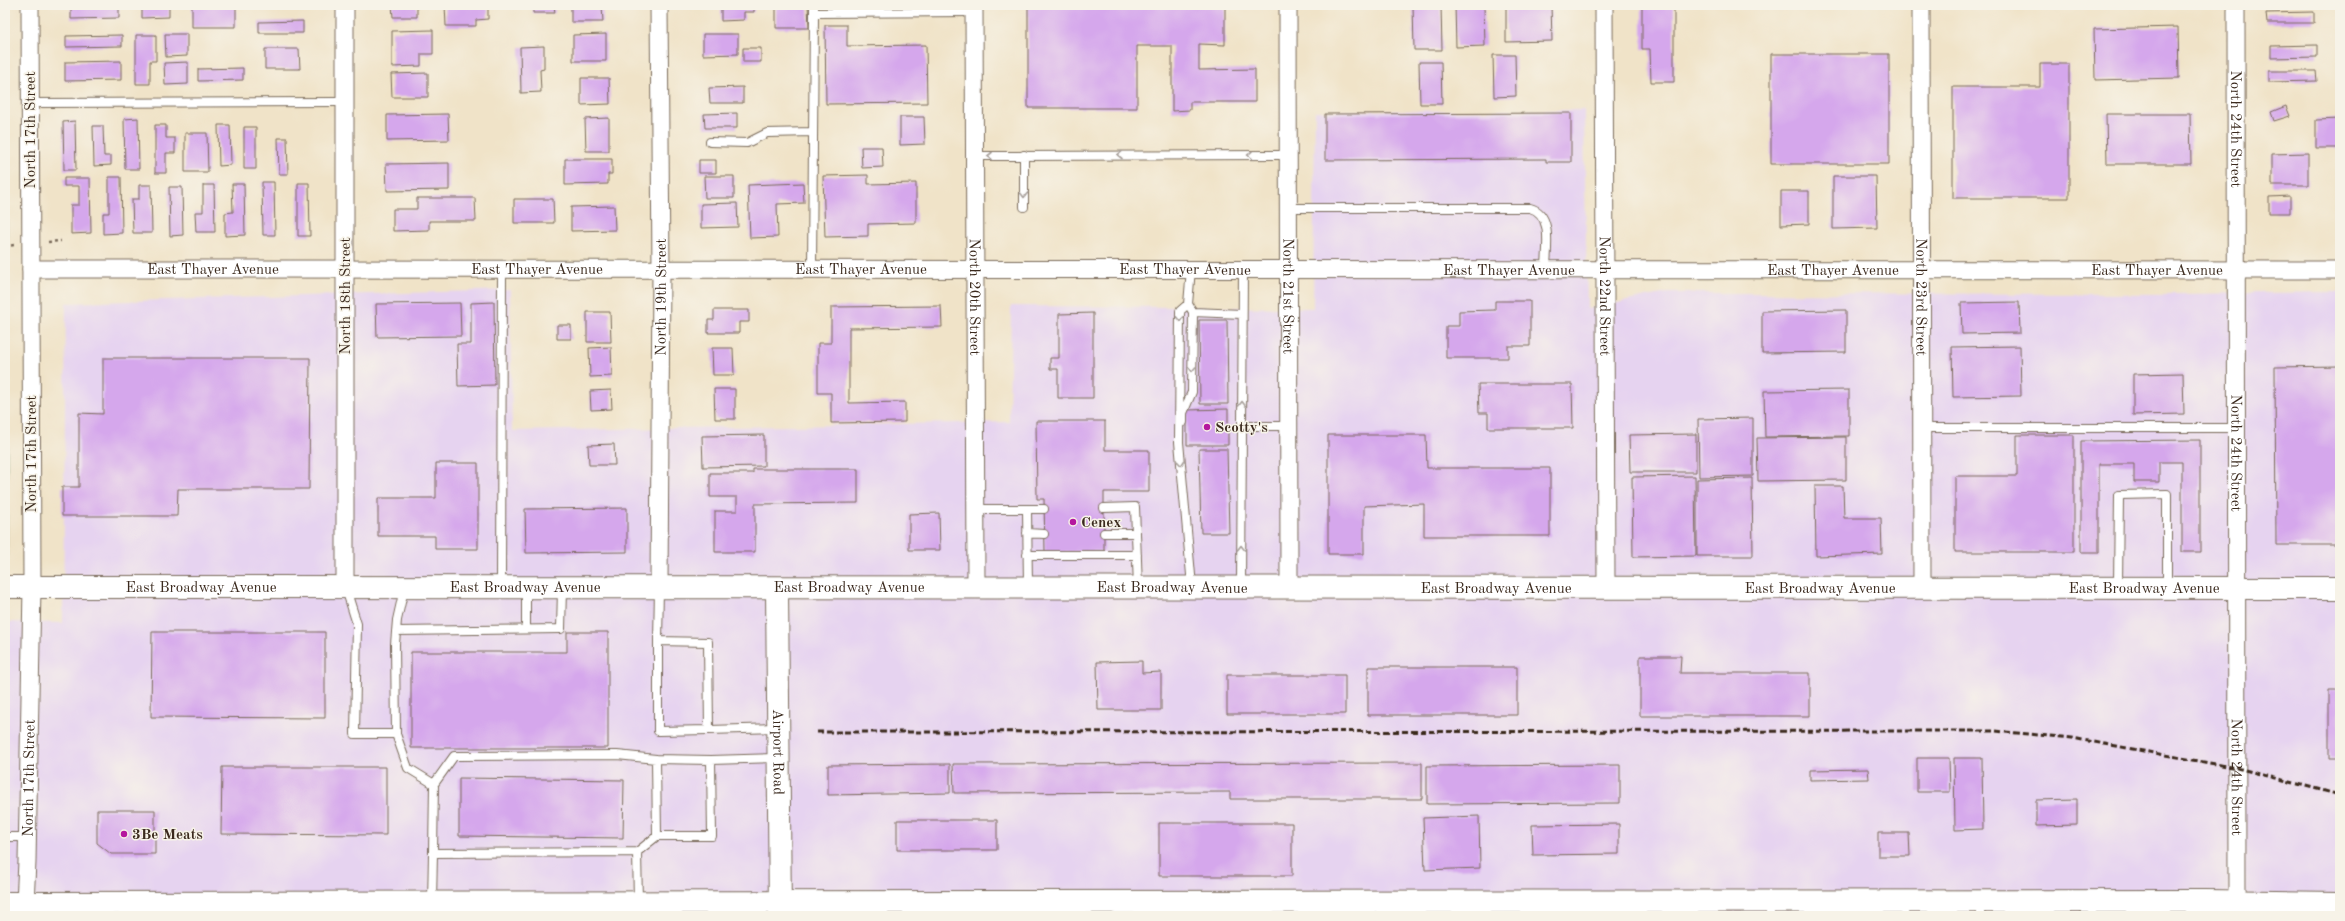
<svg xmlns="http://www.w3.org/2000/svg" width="2345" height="921" viewBox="0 0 2345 921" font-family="'Old Standard TT',serif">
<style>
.built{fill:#e6d3f0}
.green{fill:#80d89d;stroke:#5e815e}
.building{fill:#d5a7ec}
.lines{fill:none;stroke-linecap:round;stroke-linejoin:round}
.lane-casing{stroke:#7a6b5a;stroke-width:10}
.street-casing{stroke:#7a6b5a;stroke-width:19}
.secondary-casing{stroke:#7a6b5a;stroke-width:24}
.primary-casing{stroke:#7a6b5a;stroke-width:24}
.path{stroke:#7a6b5a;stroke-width:2.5;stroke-dasharray:3 3;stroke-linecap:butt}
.lane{stroke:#fff;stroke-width:8}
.street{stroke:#fff;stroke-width:17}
.secondary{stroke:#fff;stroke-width:22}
.primary{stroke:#fff;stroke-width:22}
.rail{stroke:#3b2a1e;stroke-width:3;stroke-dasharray:6 3;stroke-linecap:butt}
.oneway{stroke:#a79f9a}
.poi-dot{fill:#b5179e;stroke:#f7f3e8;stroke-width:1.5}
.labels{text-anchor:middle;stroke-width:3;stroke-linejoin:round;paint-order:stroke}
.street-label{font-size:15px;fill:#3b2a1e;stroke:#f7f3e8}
.poi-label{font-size:15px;font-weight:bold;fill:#3b2a1e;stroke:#f7f3e8;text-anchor:start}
</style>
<rect width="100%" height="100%" fill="#f7f3e8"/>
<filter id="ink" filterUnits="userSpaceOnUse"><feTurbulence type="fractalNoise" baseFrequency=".025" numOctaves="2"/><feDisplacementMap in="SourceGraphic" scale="8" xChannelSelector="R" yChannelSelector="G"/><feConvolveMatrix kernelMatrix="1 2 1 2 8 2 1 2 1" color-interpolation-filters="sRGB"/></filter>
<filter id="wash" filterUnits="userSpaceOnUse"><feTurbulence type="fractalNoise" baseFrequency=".012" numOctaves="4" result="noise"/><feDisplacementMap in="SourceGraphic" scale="16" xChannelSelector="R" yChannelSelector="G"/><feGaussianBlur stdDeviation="0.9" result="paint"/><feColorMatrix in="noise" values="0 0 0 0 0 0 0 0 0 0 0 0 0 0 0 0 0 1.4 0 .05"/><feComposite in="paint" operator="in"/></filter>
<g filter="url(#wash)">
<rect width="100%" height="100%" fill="#f0e3c8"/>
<path class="built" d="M1584,110L1587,309L1667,293L2182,294L2340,292V916H5V622L63,623L66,303L510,290L512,431L1009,422L1011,306L1313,308L1315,111Z"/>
<path class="green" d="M5,5H7V562H5Z"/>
<g id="blocks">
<path class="building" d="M71,5H119V18L71,19Z
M142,5H169V17L142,18Z
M192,5H236V27H192Z
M392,5H417V17H393Z
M445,5H488V19L476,20V26H446Z
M533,5H554L555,13H533Z
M571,5H602L603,22H571Z
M721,5H754V12H744V20L721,21Z
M776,5H808L809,28H776Z
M1028,5H1225V45L1199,44V70L1255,69V102H1190V110L1172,111V46H1137V108H1028Z
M1413,5H1441L1442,50H1414Z
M1455,5H1484L1485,46L1456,47Z
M1551,5L1552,41L1506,42V6Z
M1642,5H1674V82H1651L1650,49H1642Z
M2314,12V23H2267L2266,13Z
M303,21V33H259V22Z
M825,25H847V46L926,45L927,103L826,104Z
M2178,27L2179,78L2095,80L2094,29Z
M433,30V54H421V66L392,67V31Z
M165,34H187V56L166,57Z
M606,34V61H573V35Z
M703,34H738V54L703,55Z
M122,35V46L66,47V36Z
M136,35H156V61H150V84H136Z
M2317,45V57L2271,58V46Z
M544,46V69L540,70L541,92L521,93L520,47Z
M743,48H761V62H743Z
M265,49H299L300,69H265Z
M1771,54H1889V164H1771Z
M1493,55H1515L1516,96L1494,97Z
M121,61V80L65,81V62Z
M188,62V84L165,85L164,63Z
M1419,62H1441L1442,104H1420Z
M2040,64H2069V198H1953V87H2040Z
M243,68V80L198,81V69Z
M2269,71H2316L2317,81L2269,82Z
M428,73V97H392L391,74Z
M581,78H609L610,104L581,105Z
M743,87V103H710L709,88Z
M2286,106L2290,116L2274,121L2271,112Z
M737,113V128H705L704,114Z
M1571,113V162H1546V159L1325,160V114Z
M448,114L449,140L387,141V115Z
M2106,114H2190L2191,164H2107Z
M900,117H924L925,144L900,145Z
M138,118L139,169H125L124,119Z
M609,118V151H586L585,119Z
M2340,119V148H2316V120Z
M75,121L76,170H64L63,122Z
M155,125H166V138H175V153H166V173H155Z
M218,125H230L231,165L219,166Z
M93,126H103L104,156H111V165L94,166Z
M244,127H256V169H244Z
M185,133H207L208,172H185Z
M278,138H287L288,174H279Z
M861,147H882L883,167L862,168Z
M2308,153V185H2272V154Z
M565,159H612V174H608V184L565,185Z
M699,160H716V173H699Z
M449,163V190L387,191L386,164Z
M868,175V184L916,183V223L868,224V236L825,237L823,176Z
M704,176H734V198H705Z
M1833,176H1876L1877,228L1833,229Z
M109,177H121L122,233L103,234V213H109Z
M64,178H90L91,233L71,234V205H79V186H64Z
M262,182H274L275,235H263Z
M298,183H309L310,236H298Z
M803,183L804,203L777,204L778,237L750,238L748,185Z
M232,184H244L245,235L225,236V213L233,212Z
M139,185H151L152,233H133L132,199H139Z
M203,185H214L215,232H196L195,212H203Z
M169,187H182L183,235L170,236Z
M1781,191H1809V224L1781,225Z
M2290,196V213H2269V197Z
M417,198H475L476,221H429V230L393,231V209H417Z
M514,199H553L554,223H514Z
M737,203L738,227L701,228V204Z
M614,206L615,230L571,231V207Z
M1495,301H1530V346H1508V358H1446V326H1459V311L1495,310Z
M494,302L495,385L458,386L457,344H471V303Z
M2019,302L2020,333L1962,334L1961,303Z
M460,303L461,336L377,337L376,304Z
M941,306L942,327L849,328V403L905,402V422L831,423V393H818V343H831V307Z
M714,310H749V322H739V333H708V320H714Z
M1846,310V352L1762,353V311Z
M587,312H610L611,342H587Z
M1093,313V398H1058V369H1050V358H1059V314Z
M1199,320H1227L1228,404H1200Z
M557,325H571V339H557Z
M2020,346L2021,396L1953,397L1952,347Z
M611,347L612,376L590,377L589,348Z
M712,348H733L734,375H713Z
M103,358H310L309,489H178L177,516H62V487H79V413L103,414Z
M2340,366V545H2276L2275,367Z
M2183,373L2184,414L2133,415V374Z
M1478,384H1572L1573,428H1488V413H1479Z
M714,389H735V419H715Z
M611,390L612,409L591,410L590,391Z
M1849,390V436L1765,437L1764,391Z
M1228,409V445H1187V410Z
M1753,418V476L1699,477L1698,419Z
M1036,421H1105V450H1149V492H1104V551L1045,552L1044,499H1037Z
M1696,434V472H1630L1629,435Z
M764,435V466L703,467L702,436Z
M1328,435H1426L1427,468H1550V536H1424V504L1364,506V554H1328Z
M2017,435H2074V552H1955V476H2017Z
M1846,437V480L1758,481L1757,438Z
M2200,440V552H2182V462H2159V482H2134V464H2099V552H2081V441Z
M614,444L615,465H589L588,445Z
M1199,449H1227L1229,533H1201Z
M436,463H478V549H435V536H378V498H436Z
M753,469H858V503L755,504V552H715V511H737V497H710V473H753Z
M1695,476L1696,556L1633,557L1632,477Z
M1752,478L1753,556H1697V479Z
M1815,486H1843L1844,518H1881L1882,554L1816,556Z
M627,508V552L526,553L525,509Z
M939,513L940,550H909V514Z
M152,632H325V718L151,717Z
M567,632H608V748H411V652H567Z
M1640,656H1681L1680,673H1810V716H1640Z
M1142,661V673L1161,672V710H1098L1097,662Z
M1368,667H1517V715H1368Z
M1227,675H1345V714H1227Z
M2329,690H2340V758H2329Z
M1917,758H1949L1950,792H1917Z
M1954,758H1982L1983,829L1955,830Z
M1422,763V799H1230V792L954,793L953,764Z
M950,764V793L828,795V765Z
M1620,765V803L1427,804V766Z
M222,767H386V835L221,834Z
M1868,769L1869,779L1810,780V770Z
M459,778L624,780L623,838L459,836Z
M2077,799V825L2036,826V800Z
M97,810H155V854H111L97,843Z
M1479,816L1480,868L1425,870L1423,818Z
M897,820H997V850H897Z
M1159,823H1292V876H1159Z
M1619,824V854L1533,855L1532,825Z
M1878,833H1909L1910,856H1878Z"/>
</g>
</g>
<g filter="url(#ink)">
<use href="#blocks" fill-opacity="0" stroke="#7a6b5a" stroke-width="1"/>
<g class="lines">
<g class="lane-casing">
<path id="lane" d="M814,13V5
M30,103L345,102
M710,142L747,143L767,133L813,132
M1024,155V207
M974,156L1289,155
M1289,208H1530C1554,214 1546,250 1546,269
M1191,269L1188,304L1180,311L1179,442L1192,586
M812,270L814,13L974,12
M1193,312L1242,314
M1183,422V413L1192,392L1193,312L1188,304
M1242,426H1289
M1922,428H2237
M1104,508L1135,507L1138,587
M975,509H1044
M1027,509L1028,586
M1027,533L1044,534
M1104,533H1136
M1027,555H1137
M2118,586L2119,495L2167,494V587
M501,587L502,270
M1241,587L1243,269
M526,588V629
M346,589L357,624L355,734H396
M404,589L397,620L395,644L396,734L408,768L434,784
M396,631L561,629L562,589
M658,641L659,588
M709,730L658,731V641L708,642L709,730L778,728
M657,836L656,759L711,760
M5,837H27
M637,852L657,836H712L711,760L777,758
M433,853L434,784L454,756L617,755L656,759
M432,902L433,853L637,852L638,901
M915,902V916
M1398,902V916
M1981,902V916
M2048,902V916
M663,903V916
M1302,903V916
M1532,903V916
M1770,916V903
M1904,916L1905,902"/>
</g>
<g class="street-casing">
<g id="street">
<path d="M345,5V588"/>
<path id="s1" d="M974,5L976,588"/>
<path id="s2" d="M1288,5L1289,587"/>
<path id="s3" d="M1604,5L1606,588"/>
<path id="s4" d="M1921,5L1922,588"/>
<path id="s5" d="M2236,5L2237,916"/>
<path id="s6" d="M31,269L2340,270"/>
<path id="s7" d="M659,588L661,270L659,5"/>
<path id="s8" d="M25,903L27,862L32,587L30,5"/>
</g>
</g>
<g class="secondary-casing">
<g id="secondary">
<path id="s9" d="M5,587L2340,588"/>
<path id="s10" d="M777,589L780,916"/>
</g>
</g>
<g class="primary-casing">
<path id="primary" d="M5,903L2205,901L2340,903"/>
</g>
<path class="path" d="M48,242L61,241
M5,246L15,245"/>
<use href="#lane" class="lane"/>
<use href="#street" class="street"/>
<use href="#secondary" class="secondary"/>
<use href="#primary" class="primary"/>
<path class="rail" d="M817,732L1995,731L2072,738L2237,768L2340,795"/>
</g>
<defs><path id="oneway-chevron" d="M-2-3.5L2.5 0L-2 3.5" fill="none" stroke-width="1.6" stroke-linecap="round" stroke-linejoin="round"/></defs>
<g class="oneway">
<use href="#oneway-chevron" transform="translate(1120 155) rotate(180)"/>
<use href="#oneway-chevron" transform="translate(1250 155) rotate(179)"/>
<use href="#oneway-chevron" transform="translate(990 156) rotate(180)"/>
<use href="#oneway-chevron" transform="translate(1024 195) rotate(90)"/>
<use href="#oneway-chevron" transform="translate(1180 319) rotate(91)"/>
<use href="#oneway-chevron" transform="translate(1192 369) rotate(91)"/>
<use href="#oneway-chevron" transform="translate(1242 404) rotate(-90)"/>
<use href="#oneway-chevron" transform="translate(1181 463) rotate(84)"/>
<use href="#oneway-chevron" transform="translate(1241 548) rotate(-90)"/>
</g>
</g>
<g class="poi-dot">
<circle cx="1207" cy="427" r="4"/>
<circle cx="1073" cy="522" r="4"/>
<circle cx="124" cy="834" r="4"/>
</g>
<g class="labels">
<g class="street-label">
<text dy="5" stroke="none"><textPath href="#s5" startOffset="124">North 24th Street</textPath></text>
<text transform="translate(30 130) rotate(-90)" y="5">North 17th Street</text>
<text dy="5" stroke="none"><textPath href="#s6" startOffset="1154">East Thayer Avenue</textPath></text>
<text dy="5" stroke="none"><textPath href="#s6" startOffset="1478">East Thayer Avenue</textPath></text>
<text dy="5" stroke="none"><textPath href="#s6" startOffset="182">East Thayer Avenue</textPath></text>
<text dy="5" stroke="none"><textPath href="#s6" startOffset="506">East Thayer Avenue</textPath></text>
<text dy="5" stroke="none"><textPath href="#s6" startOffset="830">East Thayer Avenue</textPath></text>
<text dy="5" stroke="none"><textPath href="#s6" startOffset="1802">East Thayer Avenue</textPath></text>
<text dy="5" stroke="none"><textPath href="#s6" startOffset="2126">East Thayer Avenue</textPath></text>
<text transform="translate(345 296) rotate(-90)" y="5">North 18th Street</text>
<text dy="5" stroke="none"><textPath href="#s2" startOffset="291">North 21st Street</textPath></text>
<text dy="5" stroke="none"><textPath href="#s3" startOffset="291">North 22nd Street</textPath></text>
<text dy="5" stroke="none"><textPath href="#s7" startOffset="291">North 19th Street</textPath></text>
<text dy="5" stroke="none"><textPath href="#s1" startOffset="292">North 20th Street</textPath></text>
<text dy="5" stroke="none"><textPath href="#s4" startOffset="292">North 23rd Street</textPath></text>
<text dy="5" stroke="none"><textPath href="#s5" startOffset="448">North 24th Street</textPath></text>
<text transform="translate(31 454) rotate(-90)" y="5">North 17th Street</text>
<text dy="5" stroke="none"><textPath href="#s9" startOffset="1167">East Broadway Avenue</textPath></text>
<text dy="5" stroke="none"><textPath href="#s9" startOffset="196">East Broadway Avenue</textPath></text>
<text dy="5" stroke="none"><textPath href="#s9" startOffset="520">East Broadway Avenue</textPath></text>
<text dy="5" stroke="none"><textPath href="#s9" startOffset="1491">East Broadway Avenue</textPath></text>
<text dy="5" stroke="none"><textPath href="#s9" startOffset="1815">East Broadway Avenue</textPath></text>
<text dy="5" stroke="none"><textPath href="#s9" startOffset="2139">East Broadway Avenue</textPath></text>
<text dy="5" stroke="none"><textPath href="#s9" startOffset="844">East Broadway Avenue</textPath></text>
<text dy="5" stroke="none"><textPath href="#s10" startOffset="163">Airport Road</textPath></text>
<text dy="5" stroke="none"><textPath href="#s5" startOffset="772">North 24th Street</textPath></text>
<text dy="5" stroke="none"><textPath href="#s8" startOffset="125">North 17th Street</textPath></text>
</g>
<g class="poi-label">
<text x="1215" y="432">Scotty's</text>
<text x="1081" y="527">Cenex</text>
<text x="132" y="839">3Be Meats</text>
</g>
</g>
<rect width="2345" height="921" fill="none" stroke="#f7f3e8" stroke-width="20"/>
</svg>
